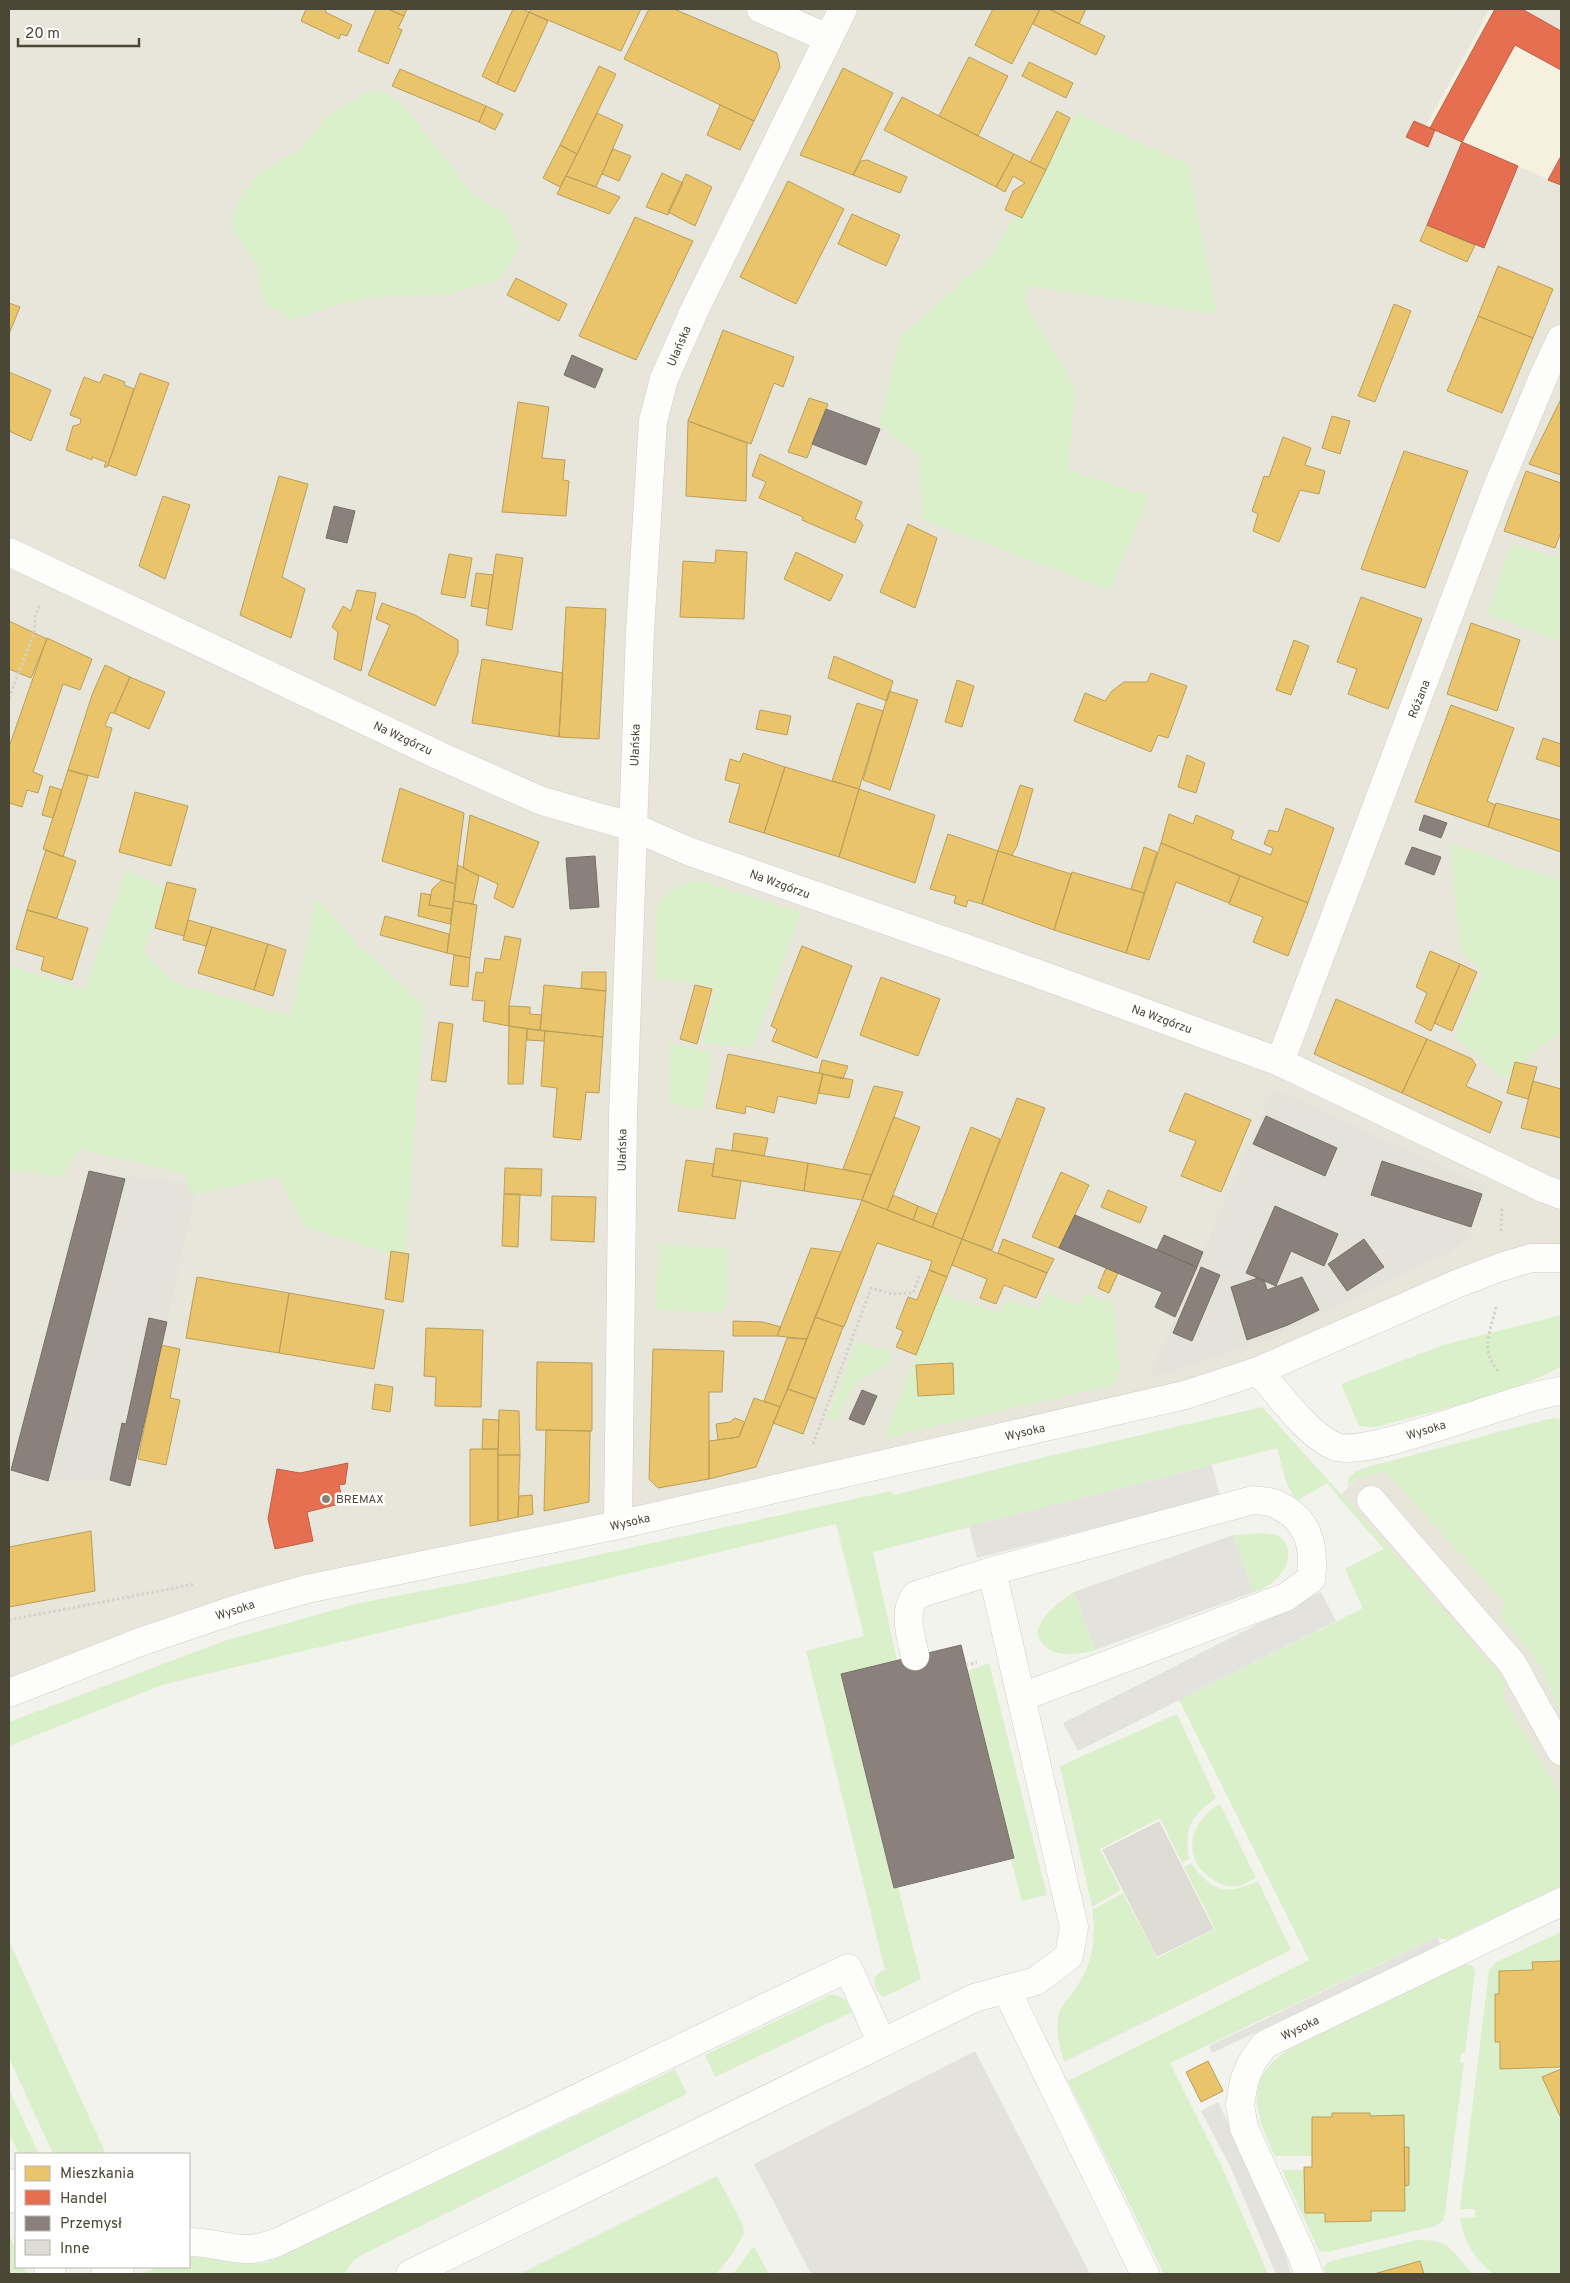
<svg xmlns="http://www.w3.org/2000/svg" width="1570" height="2283" viewBox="0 0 1570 2283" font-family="Overpass,sans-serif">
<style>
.residential{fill:#e8e6da}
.commercial{fill:#f6f1df}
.industrial{fill:#e4e2db}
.green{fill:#daf0cb}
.parking{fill:#e3e2dc}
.homes{fill:#e9c46a;stroke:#ba9e5b}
.shops{fill:#e76f51;stroke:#b86349}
.industry{fill:#8a817c;stroke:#777067}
.building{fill:#dddcd5;stroke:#dcdad2}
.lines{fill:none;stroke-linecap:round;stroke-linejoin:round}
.minor-casing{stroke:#cfcec7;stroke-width:29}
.path{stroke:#d3d2cb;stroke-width:3;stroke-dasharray:2.5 2.5;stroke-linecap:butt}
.minor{stroke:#fdfdfc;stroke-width:28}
.poi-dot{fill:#868377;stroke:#fff;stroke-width:2}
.labels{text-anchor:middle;stroke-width:5;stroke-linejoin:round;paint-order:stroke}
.street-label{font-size:12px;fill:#4b4737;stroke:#fff}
.poi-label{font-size:12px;fill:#4b4737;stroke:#fff;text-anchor:start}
</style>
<rect width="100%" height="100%" fill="#f3f3ed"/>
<path class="residential" d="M9,9H1561V1261L1185,1395L411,1567L9,1693Z
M1561,1426V1845L1461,1636L1338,1497L1358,1478Z"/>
<path class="commercial" d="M1490,9H1522L1561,31V185L1426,126Z"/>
<path class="industrial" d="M1273,1088L1485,1186L1467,1241L1446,1254L1267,1340L1149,1379Z
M89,1171L197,1185L167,1322L149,1318L126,1424H122L110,1480L48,1481L11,1470Z"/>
<path class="green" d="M382,91L398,99L447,160L469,191L506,215L520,247L499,280L446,294L376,297L331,306L291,320L262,301L257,266L231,226L240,197L260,172L300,149L328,115L367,92Z
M1076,113L1188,164L1217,314L1029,286L1025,303L1076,389L1068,470L1150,495L1110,590L923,520L919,456L879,425L900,337L991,256Z
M1511,544L1557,557L1561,548V641L1487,615Z
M1450,843L1561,881V1031L1503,1079L1455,1037L1483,973L1460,949Z
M126,870L164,887L144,954L174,982L290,1016L317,898L358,945L424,1004L405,1259L305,1227L278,1177L190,1195L186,1174L80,1149L62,1177L9,1169V966L85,990Z
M700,880L801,912L753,1047L703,1043L715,987L655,978C656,966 655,913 658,904C665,889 685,882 700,880Z
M669,1043L712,1052L702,1110L669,1103Z
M659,1244L728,1249L727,1306L720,1313L655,1309Z
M1047,1292L1080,1306L1085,1294L1113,1302L1120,1372L1116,1374L1118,1384L884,1438L940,1293L1001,1313L1005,1300L1039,1309Z
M1561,1315V1367L1516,1388L1492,1396L1376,1427L1359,1426L1341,1384L1443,1345Z
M856,1341L892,1352L888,1365C853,1381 851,1387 837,1421L828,1419Z
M1262,1407L1388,1546L1504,1679V1699L1561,1796V1886L1447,1940L1437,1937L1170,2063L1222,2167L1268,2274H1164L1068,2081L1309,1960L1179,1700L1363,1608L1345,1569L1384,1549L1327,1483L1299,1500L1295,1499L1286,1482L1277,1448L873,1552L897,1660L841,1675L894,1888L898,1887L921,1979L884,1997C877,1993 875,1987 874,1979L878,1973L885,1970L806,1651L864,1636L836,1524L165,1684L9,1746V1722L224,1641L355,1604L501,1576L891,1491L894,1495L1045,1457Z
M1556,1418L1561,1420V1712L1542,1671L1543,1668L1500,1616L1505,1603L1386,1472L1358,1478L1348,1486C1347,1475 1355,1472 1364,1468L1548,1419Z
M1264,1533C1268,1534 1275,1534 1279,1536C1284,1539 1287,1545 1288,1549C1291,1569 1272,1587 1254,1592L1233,1535Z
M1074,1592L1095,1650C1080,1655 1052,1658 1042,1643C1039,1640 1038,1635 1037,1632C1044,1612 1057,1603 1074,1592Z
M989,1663L1047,1895L1022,1901L1011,1860L1014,1858L968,1671Z
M1177,1714L1216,1798C1191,1816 1184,1828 1189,1859L1182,1863L1160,1818L1100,1849L1121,1890L1092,1907L1060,1766Z
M1220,1804L1256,1878C1250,1880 1244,1885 1238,1886C1228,1887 1220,1885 1212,1879C1180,1858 1190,1820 1220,1804Z
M1191,1863C1212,1892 1226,1896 1258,1881L1291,1950L1064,2062C1059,2046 1055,2030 1059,2013C1062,2005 1071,1995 1076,1988C1092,1965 1097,1937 1092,1910L1123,1893L1157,1958L1215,1929L1184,1867Z
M1561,1932V1961L1533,1962V1970L1499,1971V1994L1495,1995V2042H1500V2069L1561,2067L1542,2078L1561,2118V2274H1493C1474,2257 1464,2243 1460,2218L1475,2217V2209H1460L1489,1970L1496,1962Z
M9,1941L106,2154H53L9,2058Z
M1465,1964L1472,1965L1475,1973L1465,2053H1461L1460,2062L1464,2063L1445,2213L1443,2221L1436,2226L1327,2252L1319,2251L1282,2170H1304L1305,2213H1325V2222L1371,2221V2211H1405V2186L1409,2185V2147H1404V2115L1370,2116V2113H1333L1332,2117H1312V2156H1275C1254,2111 1242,2077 1293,2047Z
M832,1994L845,1999L852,2012L715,2077L705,2055Z
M675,2069L687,2094L364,2254L354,2260L344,2274H141L159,2267H189V2257C215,2257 239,2266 266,2263Z
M9,2089L39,2154H19L9,2133Z
M717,2176L743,2225L744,2234L731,2256L716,2274H519Z
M9,2234L16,2251V2267H24L27,2274H9Z
M1417,2240C1452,2239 1451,2251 1473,2274H1424L1420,2261L1374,2274H1326L1324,2267L1328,2262Z
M752,2248H755L769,2274H733Z"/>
<path class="parking" d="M1212,1465L1220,1496L977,1558L969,1526Z
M1233,1535L1254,1592L1095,1650L1074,1592Z
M1321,1592L1336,1621L1078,1751L1063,1723Z
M1437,1937L1441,1945L1212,2053L1209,2046Z
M975,2051L1090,2274H811L754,2164Z
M1218,2102L1246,2161L1285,2254L1291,2274H1276L1231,2168L1201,2111Z"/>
<path class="homes" d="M306,9H327L325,12L352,25L347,36L341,34L339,39L301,21Z
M376,9H388L404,16L398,28L402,30L388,64L358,51Z
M388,9H407L404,16Z
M513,9H522L529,12L497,84L482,76Z
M531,9H641L621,51L529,12Z
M649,9H674L777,53L780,67L754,121L624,59Z
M993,9H1040L1012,64L975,45Z
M1040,9H1049L1105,36L1096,55L1033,24Z
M1049,9H1086L1079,24Z
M529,12L548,21L515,92L497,84Z
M969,57L1008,76L978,136L939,116Z
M1029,62L1073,83L1066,98L1022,76Z
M599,66L616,74L577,154L560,145Z
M843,68L893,93L853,175L800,155Z
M400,69L486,106L479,122L392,86Z
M902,97L1014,154L996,187L884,130Z
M720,105L754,121L740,150L707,135Z
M486,106L503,114L495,130L479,122Z
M1057,111L1070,118L1046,170L1030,162Z
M597,113L623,125L596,187L566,176Z
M560,145L577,154L560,187L543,178Z
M613,149L631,156L619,181L602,174Z
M1014,154L1046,170L1022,218L1005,210L1013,191L1025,183L1013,176L1005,192L996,187Z
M867,160L907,177L900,193L853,175L861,161Z
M662,173L683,183L668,215L646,207Z
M686,174L712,187L695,226L668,212Z
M566,176L596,187L620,197L609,214L557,194Z
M788,181L844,209L796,304L740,277Z
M852,214L900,235L886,266L838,244Z
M635,217L693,241L636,360L579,336Z
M1427,225L1475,245L1467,262L1420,241Z
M1498,266L1553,289L1533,338L1478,316Z
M516,278L567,304L559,321L507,295Z
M9,303L20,307L9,334Z
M1394,304L1411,311L1375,402L1358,396Z
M1478,316L1533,338L1502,413L1447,391Z
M723,330L794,357L783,387L774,383L751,444L688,421Z
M9,372L51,390L31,441L9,431Z
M140,373L169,383L136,476L108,465Z
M104,374L125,382L124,385L134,389L107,467H104L106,462L92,457V460L66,450L73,426L80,424L81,419L70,415L84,377L100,383Z
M809,398L828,404L807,458L788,452Z
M1561,399V475L1529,464Z
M518,402L549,407L542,458L565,460L563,480L569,481L566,516L502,512Z
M1332,416L1350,421L1340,454L1322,448Z
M688,421L747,443L746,501L686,496Z
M1283,437L1311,448L1305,465L1325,471L1319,494L1300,490L1279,542L1253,531L1258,514L1252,511L1264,476L1269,477Z
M1404,451L1468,471L1425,588L1361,569Z
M760,454L862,502L855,519L860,521L863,525L855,543L802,520L803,517L759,498L766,482L752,476Z
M1526,471L1561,483V532L1555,548L1504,531Z
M279,476L308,484L282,577L305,589L291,638L240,615Z
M163,496L190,505L165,579L139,566Z
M908,524L937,538L915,608L880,592Z
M716,550L747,552L744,619L680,617L683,561L715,563Z
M796,552L843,575L830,601L784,579Z
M449,554L472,558L465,598L441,594Z
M496,554L523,558L512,630L486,625Z
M476,573L493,575L488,609L471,606Z
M357,590L376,593L361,671L334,659L338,632L332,627L343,606L351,611Z
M1361,597L1422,619L1388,709L1348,694L1357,669L1337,662Z
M382,603L415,615L458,640V653L435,706L368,675L390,625L376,619Z
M566,607L606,609L599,739L559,737Z
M9,621L47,639L31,678L9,669V671Z
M1471,623L1520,640L1497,711L1447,694Z
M47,638L92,659L80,690L63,684L33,772L43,776L38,793L27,790L22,807L9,803V747Z
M1294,640L1309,646L1291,695L1276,690Z
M834,656L893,681L887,701L828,678Z
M482,659L563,673L559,737L472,723Z
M105,665L130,677L114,713H110L105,726L112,728L98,778L68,770L92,695Z
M1151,673L1187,686L1168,738L1158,735L1151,752L1074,721L1085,693L1105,701L1112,691L1124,682H1147Z
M130,677L165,692L149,729L114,713Z
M957,680L974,686L962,727L945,722Z
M889,691L918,700L890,790L863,780Z
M857,703L883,711L859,789L832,781Z
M1451,705L1514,728L1487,801L1495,805L1488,827L1415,802Z
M760,710L791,716L787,735L756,729Z
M1543,738L1561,744V767L1536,759Z
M743,753L785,767L764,833L729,822L740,784L725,780L730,759L740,762Z
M1187,755L1205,763L1196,793L1178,787Z
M785,767L859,789L839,857L764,833Z
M68,770L88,776L63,857L43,849Z
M1020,785L1033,789L1017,846L1012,855L998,851Z
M50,786L62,790L53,818L42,815Z
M400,788L464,813L455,884L382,861Z
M859,789L935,815L915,883L839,857Z
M135,792L188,806L171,866L119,852Z
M1496,803L1561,820V852L1488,827Z
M1286,808L1334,828L1308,903L1161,843L1169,814L1193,824L1196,815L1234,831L1231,839L1271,855L1273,848L1264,844L1269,830L1278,832Z
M470,815L539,842L513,908L494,898L498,884L463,868Z
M948,834L998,851L982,904L968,900L966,907L954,903L956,896L930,889Z
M1161,843L1240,876L1229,903L1176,882L1149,960L1126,953Z
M1144,847L1157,852L1144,893L1131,889Z
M46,850L76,861L57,918L27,910Z
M998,851L1071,874L1054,930L982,904Z
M458,865L479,876L473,904L454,901Z
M1072,872L1144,893L1126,953L1054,930Z
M1240,876L1308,903L1288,956L1253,942L1263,917L1229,904Z
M442,880L455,884L452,909L429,905L432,889Z
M167,882L196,889L184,936L155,928Z
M421,893L431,895L429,905L452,909L450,924L418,916Z
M454,901L477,905L470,958L447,953Z
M27,910L88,928L72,980L41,970L44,957L16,949Z
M385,916L449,934L447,953L380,935Z
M188,920L212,927L206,946L183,940Z
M212,927L268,944L254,990L198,973Z
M505,936L521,939L509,1006V1026L483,1021L485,1001L472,1000L476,972L483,973L485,958L500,960Z
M268,944L286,950L273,996L254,990Z
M802,946L852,966L817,1058L772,1041L777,1029L771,1026Z
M1430,951L1460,964L1431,1031L1415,1022L1427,993L1416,987Z
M454,955L470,958L468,987L450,985Z
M1460,964L1477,972L1452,1031L1434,1023Z
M582,972H606V991L581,988Z
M881,977L940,999L918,1056L860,1035Z
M544,985L606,991L603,1037L540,1030Z
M695,985L712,989L697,1044L680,1039Z
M1336,999L1427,1039L1402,1093L1314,1054Z
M509,1006L530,1007V1014L542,1015L540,1030L509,1026Z
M439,1022L453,1024L446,1082L431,1080Z
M509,1026L527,1029L523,1084H508Z
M527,1029L545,1031L544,1041L527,1040Z
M545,1031L603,1037L599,1093L586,1092L581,1140L553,1137L557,1088L541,1086Z
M1427,1039L1472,1059L1476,1065L1466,1086L1502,1102L1490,1133L1402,1093Z
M728,1054L823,1074L816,1104L778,1096L774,1113L746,1106L745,1114L716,1108Z
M822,1060L848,1066L843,1079L819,1073Z
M1515,1062L1537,1067L1528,1099L1507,1093Z
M823,1074L853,1080L849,1098L818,1093Z
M1533,1081L1561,1089V1138L1521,1128Z
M874,1086L903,1092L894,1117L871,1175L843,1169Z
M1185,1093L1251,1120L1221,1192L1181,1176L1196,1141L1169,1131Z
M1017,1098L1045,1108L992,1250L962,1239Z
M894,1117L920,1127L887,1210L862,1200Z
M971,1127L1000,1139L962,1239L932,1227Z
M734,1133L768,1138L764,1156L732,1150Z
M716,1148L808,1163L804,1191L712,1176Z
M686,1160L714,1164L712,1176L741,1181L735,1219L678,1211Z
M808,1163L871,1175L862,1200L804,1191Z
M505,1168L542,1169L541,1196L504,1194Z
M1061,1172L1089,1185L1059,1248L1032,1237Z
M1108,1190L1147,1207L1140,1223L1101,1207Z
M504,1194H520L518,1247L502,1246Z
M893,1195L918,1206L913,1220L887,1210Z
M552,1196L596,1197L594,1242L551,1240Z
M862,1200L962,1239L947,1277L929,1270L932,1261L877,1243L844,1327L815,1317Z
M918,1206L937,1214L932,1227L913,1220Z
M962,1239L1047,1273L1036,1298L1004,1285L996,1304L980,1298L987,1279L952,1265Z
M1003,1239L1054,1259L1047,1273L998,1253Z
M811,1248L841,1252L807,1339L777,1336Z
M391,1251L409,1254L403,1302L385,1299Z
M1106,1268L1118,1273L1109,1293L1098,1288Z
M929,1270L947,1277L916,1355L896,1347L903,1331L896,1328L908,1297L917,1300Z
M197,1277L289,1293L279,1353L186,1338Z
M289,1293L384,1310L374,1369L279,1353Z
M815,1317L843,1327L816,1399L788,1389Z
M733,1321L763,1322L781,1327L777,1336H733Z
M426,1328L483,1330L481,1407L435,1406L436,1377L424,1376Z
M787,1338L807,1339L780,1407L764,1401Z
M161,1345L180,1349L170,1398L180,1400L166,1465L138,1459Z
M653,1349L724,1351L722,1392H709V1479L658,1488L649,1479Z
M537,1362L592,1363V1431L536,1430Z
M953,1363L954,1394L918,1396L916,1365Z
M375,1384L393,1387L390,1412L372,1409Z
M788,1389L816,1399L803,1434L773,1423Z
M754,1398L780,1407L756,1467L709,1479V1441L739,1437Z
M499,1410L519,1411L520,1455H498Z
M735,1418L745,1422L739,1437L718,1440L716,1424L730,1422Z
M483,1419L499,1420L498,1449H482Z
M546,1430L590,1431L589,1502L544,1511Z
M470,1449H498V1521L470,1526Z
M498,1455H520L518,1517L498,1521Z
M532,1495L533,1514L518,1517L519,1496Z
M91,1531L95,1591L9,1607V1547Z
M1561,1961V2067L1500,2069V2042H1495V1994H1499V1971L1533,1970L1532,1962Z
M1208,2061L1223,2091L1201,2102L1186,2072Z
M1561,2069V2118L1542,2077Z
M1332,2113H1370V2116L1404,2115L1405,2211H1371V2221L1325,2222V2213H1305L1304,2167H1312V2117H1332Z
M1404,2147H1409V2185L1405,2186Z
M1420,2261L1424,2274H1374Z"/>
<path class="shops" d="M1495,9H1522L1561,31V70L1515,45L1462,142L1430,128Z
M1414,121L1435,130L1428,147L1406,137Z
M1462,142L1518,166L1484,248L1427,225Z
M1561,156V185L1548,180Z
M348,1463L345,1484L339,1485L343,1503L307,1512L313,1541L275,1549L268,1519L277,1469L300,1473Z"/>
<path class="industry" d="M572,355L603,369L595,388L564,375Z
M826,409L880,429L866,465L812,444Z
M334,506L355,511L347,543L326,538Z
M1424,815L1447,823L1441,838L1419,830Z
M1412,847L1441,857L1434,875L1405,864Z
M595,856L599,907L570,909L566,858Z
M1266,1116L1337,1148L1325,1176L1253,1144Z
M1382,1161L1482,1194L1471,1227L1371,1195Z
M89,1171L125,1179L48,1481L11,1470Z
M1275,1206L1338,1234L1324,1266L1291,1251L1276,1286L1246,1273Z
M1075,1215L1197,1267L1175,1317L1155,1307L1162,1292L1059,1248Z
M1164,1235L1203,1252L1197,1267L1157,1250Z
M1364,1239L1384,1267L1347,1291L1328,1264Z
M1201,1267L1220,1275L1192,1341L1173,1333Z
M1302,1277L1319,1310L1288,1325L1247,1340L1231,1287L1258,1278L1264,1280L1267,1290Z
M149,1318L167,1322L130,1486L110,1480L122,1423L126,1424Z
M862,1390L877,1396L864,1425L849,1419Z
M961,1645L1014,1858L894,1888L841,1674Z"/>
<path class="building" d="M1159,1822L1213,1929L1157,1956L1103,1850Z"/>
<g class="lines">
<g class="minor-casing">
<path id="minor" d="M761,9L828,38
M9,552L438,755L542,801L633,827L688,851L1036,973L1280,1062L1545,1189L1561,1195
M1280,1062L1495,493L1545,373L1561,339
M1258,1371C1282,1396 1303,1431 1334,1446C1365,1461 1516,1395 1561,1391
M1371,1500L1512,1663L1561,1751
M618,1525L623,1116L640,631L653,421L664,379L695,309L843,9
M915,1656C911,1636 902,1612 916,1595L992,1571
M9,1693L140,1642L243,1607L307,1589L618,1525L1185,1395L1258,1371L1459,1283L1501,1267L1531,1258H1561
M1006,1989L1145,2274
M9,2183L16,2199
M189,2242C208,2242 225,2248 244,2249C256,2250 267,2246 278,2242L848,1968L882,2043
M48,2267L52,2274
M105,2274L120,2267
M410,2274L974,1998L1036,1981L1069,1956L1074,1927L992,1571L1253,1500C1260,1501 1270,1501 1276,1504C1309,1519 1315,1546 1311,1579L1286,1597L1022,1697
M1309,2274L1301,2253L1244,2128L1240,2105L1244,2081L1252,2062L1264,2045L1561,1902"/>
</g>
<path class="path" d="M9,698L34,633L35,617L40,604
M1501,1231L1502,1207
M1496,1307C1490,1333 1480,1349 1498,1371
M813,1444L871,1288L892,1294L913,1293L920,1274
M9,1620L195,1584
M966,1665L977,1662"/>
<use href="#minor" class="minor"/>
</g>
<circle class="poi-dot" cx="326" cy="1499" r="5"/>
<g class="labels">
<g class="street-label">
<text transform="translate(679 346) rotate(-67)" y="4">Ułańska</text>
<text transform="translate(1419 699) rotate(-69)" y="4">Różana</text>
<text transform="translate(403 738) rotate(25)" y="4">Na Wzgórzu</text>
<text transform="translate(635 745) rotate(-88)" y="4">Ułańska</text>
<text transform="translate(780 884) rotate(20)" y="4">Na Wzgórzu</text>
<text transform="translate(1162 1019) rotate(20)" y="4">Na Wzgórzu</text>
<text transform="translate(622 1150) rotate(-89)" y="4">Ułańska</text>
<text transform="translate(1426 1430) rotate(-17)" y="4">Wysoka</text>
<text transform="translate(1025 1432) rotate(-13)" y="4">Wysoka</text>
<text transform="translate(630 1522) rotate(-13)" y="4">Wysoka</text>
<text transform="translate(235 1610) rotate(-18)" y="4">Wysoka</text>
<text transform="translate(1300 2028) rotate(-26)" y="4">Wysoka</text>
</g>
<g class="poi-label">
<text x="336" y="1503">BREMAX</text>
</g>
</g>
<rect width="1570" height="2283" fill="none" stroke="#4b4737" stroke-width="20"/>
<rect x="15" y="2153" width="175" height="115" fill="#ffffff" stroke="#b7b5af"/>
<rect x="25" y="2166" width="25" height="15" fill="#e9c46a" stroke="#b7b5af"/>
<text x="60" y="2178" font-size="15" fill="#4b4737">Mieszkania</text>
<rect x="25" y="2190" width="25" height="15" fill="#e76f51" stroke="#b7b5af"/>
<text x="60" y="2203" font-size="15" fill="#4b4737">Handel</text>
<rect x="25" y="2216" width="25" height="15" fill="#8a817c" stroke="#b7b5af"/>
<text x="60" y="2228" font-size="15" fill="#4b4737">Przemysł</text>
<rect x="25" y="2240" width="25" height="15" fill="#dddcd5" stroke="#b7b5af"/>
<text x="60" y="2253" font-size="15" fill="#4b4737">Inne</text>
<path d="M18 38v8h121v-8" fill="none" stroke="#4b4737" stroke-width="2.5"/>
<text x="25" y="38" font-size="15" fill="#4b4737" stroke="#ffffff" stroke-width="4" paint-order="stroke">20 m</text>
</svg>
